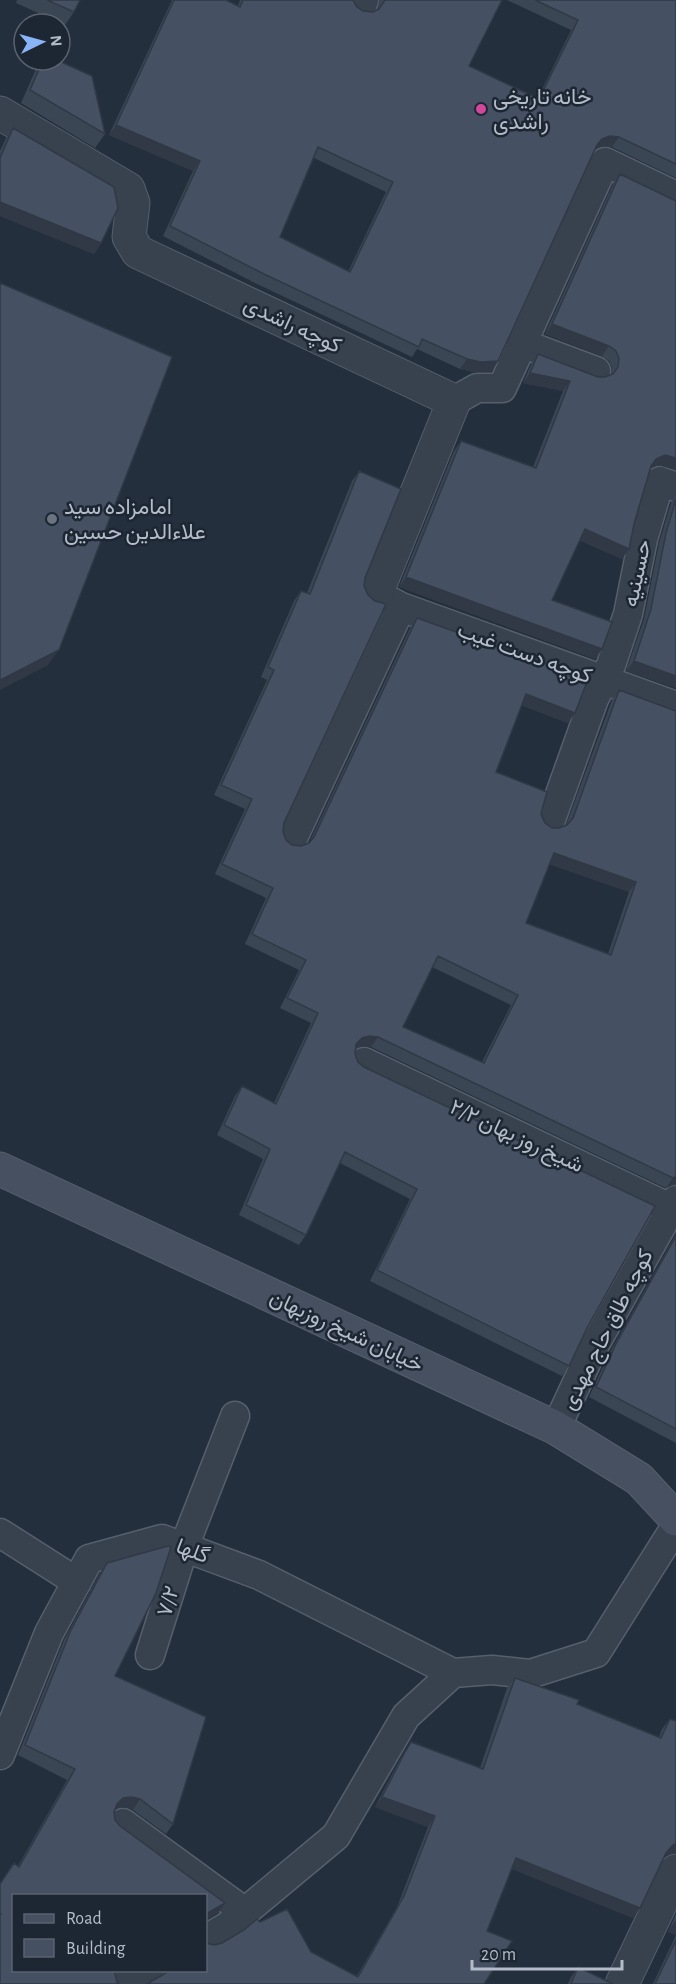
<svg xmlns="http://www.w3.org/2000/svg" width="676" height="1984" viewBox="0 0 676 1984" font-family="'Alegreya Sans',Vazirmatn,sans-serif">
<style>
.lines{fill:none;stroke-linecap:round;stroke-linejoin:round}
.lane-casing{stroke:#565f6c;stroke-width:31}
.street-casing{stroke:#565f6c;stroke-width:35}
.secondary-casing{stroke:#565f6c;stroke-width:35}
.lane{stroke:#38414e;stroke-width:28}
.street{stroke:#38414e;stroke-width:33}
.secondary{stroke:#465061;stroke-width:33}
.wall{fill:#3b4654;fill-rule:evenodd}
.shaded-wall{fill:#303945}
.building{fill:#455162;stroke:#303945;stroke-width:1.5;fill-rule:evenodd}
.hotel-dot{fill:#d1479c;stroke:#1d2633;stroke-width:2}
.worship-dot{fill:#6b7280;stroke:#1d2633;stroke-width:2}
.labels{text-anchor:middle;stroke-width:5;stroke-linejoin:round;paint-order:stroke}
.poi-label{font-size:22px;fill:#b4bcc9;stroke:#1d2633;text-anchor:start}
.street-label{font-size:22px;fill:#b4bcc9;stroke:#1d2633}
</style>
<rect width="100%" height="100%" fill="#242f3e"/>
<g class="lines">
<g class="lane-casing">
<path id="lane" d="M362,6L364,0
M521,343L596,371
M454,401L477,388H502L605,162L676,196
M376,594L401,607L676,706
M550,822L594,699L611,665L628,614L643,539L660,481L676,487
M292,840L401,607
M364,1062L670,1208
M556,1428L594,1346L676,1200
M0,1533L77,1582
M150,1655L184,1547L235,1416
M0,1755L49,1633L89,1559L162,1539L259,1575L453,1673
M123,1823L245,1912
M206,1939L228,1926L336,1836L406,1716L453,1673L492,1670L530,1674L596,1653L676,1526
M124,1984L149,1970"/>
</g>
<g class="street-casing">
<path id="street" d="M0,113L128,189L133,203L129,237L138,252L454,401L376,594
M622,1984L676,1871"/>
</g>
<g class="secondary-casing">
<path id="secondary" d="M0,1169L556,1428L639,1479L676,1519"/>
</g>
<use href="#lane" class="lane"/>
<use href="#street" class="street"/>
<use href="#secondary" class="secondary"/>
</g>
<path class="wall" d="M17,0H80L74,12L65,25L16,3Z
M172,0H226L238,6L240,0H353L356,6L363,11L373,12L378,10L379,0H502L469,66L538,98L571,30L507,0H676V178L612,147L603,146L595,149L498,361L491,372H474L460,369L417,349L412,357L257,284L163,236L193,171L109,135ZM314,158L386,192L348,272L280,237Z
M42,60H57L105,134L95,148L21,103L36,69Z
M13,128L101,243L94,254L0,216V151L6,138Z
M620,174L676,201V470L658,465L651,468L622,559L579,540L552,600L602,649L595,659L399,587L454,451L461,441L533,467L563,391L523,383L531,364L538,354L598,377H605L611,375L612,368L609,361L602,356L545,334L613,184Z
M359,471L365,578L284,823L283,832L286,840L292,845L301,846L309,843L410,628L417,618L568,723L521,705L496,772L541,814L545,823L552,828H559L566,825L612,700L619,690L675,1184L666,1188L371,1047L362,1046L356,1048L355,1054L358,1062L587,1328L569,1366L562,1376L370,1281L410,1199L340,1163L306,1235L299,1245L239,1215L263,1159L217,1135L235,1096L242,1086L274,1103L311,1023L280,1008L299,970L245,944L266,898L215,874L245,809L214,795L267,680L261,677L294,601L301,591L307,593L352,481ZM549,864L629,892L608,954L526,923ZM432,967L511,1005L482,1062L403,1027Z
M676,495V688L626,671L644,619L659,543L671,503Z
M676,1234V1443L589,1397L609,1354Z
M107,1563L115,1676L173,1824L166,1834L133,1810L125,1807L116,1808L115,1809L114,1812L115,1820L120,1826L225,1903L218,1913L0,1984V1883L18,1866L67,1780L18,1755L64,1640L100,1573Z
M515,1678L659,1737L662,1729L670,1719L676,1721V1853L666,1855L664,1857L633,1918L512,1869L487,1931L484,1984L164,1974L165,1971H206L214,1945L311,1952L357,1976L397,1907L428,1827L375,1807L398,1763L411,1742L480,1768L507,1688Z
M676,1914V1984H653L676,1935L668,1932Z
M578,1967L613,1984H568L571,1977Z"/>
<path class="shaded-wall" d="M116,125L200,161L193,171L109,135Z
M610,136L619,137L612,147L603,146L595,149L590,155L602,139Z
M0,202L101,243L94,254L0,216Z
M552,324L609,346L602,356L545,334Z
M467,359L498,361L491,372H474L460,369Z
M530,373L570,381L563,391L523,383Z
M665,455L676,458V470L658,465L649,469L656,459Z
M585,529L629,549L622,559L578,539Z
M406,577L602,649L595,659L399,587Z
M59,650L48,665L0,690V680Z
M634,661L676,676V688L626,671Z
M526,694L575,713L568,723L519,704Z
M554,853L636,882L629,892L547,863Z
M369,1036L378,1037L371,1047L362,1046L355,1048L356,1044L362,1038Z
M676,1176V1184L666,1188L673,1178Z
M132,1797L140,1799L133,1810L125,1807L116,1808L109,1814L117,1804L123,1798Z
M382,1797L435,1816L428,1827L375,1807Z
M676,1844V1853L666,1855L659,1863L673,1845Z
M516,1858L640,1908L633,1918L509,1868Z
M225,1903L218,1913L206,1920V1914Z
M675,1921L676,1922V1935L668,1932Z"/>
<path class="building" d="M47,0H80L74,12Z
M174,0H226L240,7L243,0H353L356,6L363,11L373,12L379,9L385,0H502L469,66L539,99L578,20L535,0H676V164L619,137L610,136L602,139L597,145L498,361L481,362L467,359L422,339L419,347L264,274L170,226L200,161L116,125ZM318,147L393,182L350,272L280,237Z
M43,60H57L92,76L105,134L30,90Z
M13,128L114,187L118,208L101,243L0,202V158Z
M620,174L676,201V458L665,455L656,459L651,466L634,524L629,549L585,529L552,600L612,622L602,649L406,577L461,441L536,468L570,381L530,373L538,354L598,377H605L613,374L618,367L619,358L616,351L609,346L552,324Z
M0,283L172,357L59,650L0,680Z
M359,471L401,489L365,578L364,586L368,595L375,601L386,604L284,823L283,832L286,840L292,845L301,846L309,843L314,837L417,618L588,679L575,713L526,694L496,772L547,792L541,814L545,823L552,828H559L567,825L573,818L619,690L676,711V1176L673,1178L378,1037L369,1036L362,1038L356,1044L355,1054L358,1062L364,1067L655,1206L587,1328L569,1366L377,1270L417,1189L345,1152L306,1235L246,1205L270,1149L224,1125L242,1086L276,1104L318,1013L287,998L306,960L252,934L273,888L222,864L252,799L221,785L274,670L268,667L301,591L310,594ZM554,853L636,882L611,955L526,923ZM438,956L518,995L484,1063L403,1027Z
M676,499V676L634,661L651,609L666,533Z
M676,1236V1429L596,1387L616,1344Z
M168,1546L171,1547L156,1593L115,1676L206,1717L173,1824L140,1799L132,1797L123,1798L117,1804L114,1812L115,1820L120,1826L225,1903L206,1914V1896H14V1971H116L115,1974L117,1982L119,1984H0V1915L1,1914H0V1884L14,1863L19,1867L75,1769L25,1745L71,1630L107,1563Z
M515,1678L579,1700L577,1704L661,1738L670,1719L676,1721V1844L673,1845L666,1853L640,1908L516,1858L487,1931L512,1941L484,1984H147L164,1974L168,1971H206V1943L214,1945L222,1943L244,1930L257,1919L260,1922L287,1909L311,1952L358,1977L404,1896L435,1816L382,1797L405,1752L411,1742L483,1769Z
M676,1940V1984H655Z
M578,1967L613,1984H571Z"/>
<circle class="hotel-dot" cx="481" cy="109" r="6"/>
<circle class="worship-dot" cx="52" cy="519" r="6"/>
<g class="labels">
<g class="poi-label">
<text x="493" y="104">خانه تاریخی<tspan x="493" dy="25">راشدی</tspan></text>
<text x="64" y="514">امامزاده سید<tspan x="64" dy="25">علاءالدین حسین</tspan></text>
</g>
<g class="street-label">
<text transform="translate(293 324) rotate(25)" y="8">کوچه راشدی</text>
<text transform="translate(636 573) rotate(-78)" y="8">حسینیه</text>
<text transform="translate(525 652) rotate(20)" y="8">کوچه دست غیب</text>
<text transform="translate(517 1135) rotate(25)" y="8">شیخ روز بهان ۲/۲</text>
<text transform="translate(606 1329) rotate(-63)" y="8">کوچه طاق حاج مهدی</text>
<text transform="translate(347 1330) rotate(25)" y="8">خیابان شیخ روزبهان</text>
<text transform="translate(193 1550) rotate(21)" y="8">گلها</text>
<text transform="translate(167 1601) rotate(-73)" y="8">۷/۲</text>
</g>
</g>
<rect x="12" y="1894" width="195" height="78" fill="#1d2633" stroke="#59626f" stroke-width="1.5"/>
<rect x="24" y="1914" width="30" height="9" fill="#465061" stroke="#59626f" stroke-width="1.5"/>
<text x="66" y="1924" font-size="18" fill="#b4bcc9">Road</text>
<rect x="24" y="1939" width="30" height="18" fill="#455162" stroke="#59626f" stroke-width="1.5"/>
<text x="66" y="1954" font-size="18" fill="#b4bcc9">Building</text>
<g transform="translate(42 42) rotate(85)"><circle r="28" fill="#1d2633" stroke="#59626f" stroke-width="1.5"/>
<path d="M0-4.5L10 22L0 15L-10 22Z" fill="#8ab4f8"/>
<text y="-9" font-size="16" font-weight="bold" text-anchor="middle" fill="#b4bcc9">N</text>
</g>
<path d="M472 1960v9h150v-9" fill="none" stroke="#b4bcc9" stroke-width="3"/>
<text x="481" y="1960" font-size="18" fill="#b4bcc9" stroke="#1d2633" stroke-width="4.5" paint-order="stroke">20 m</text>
</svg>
